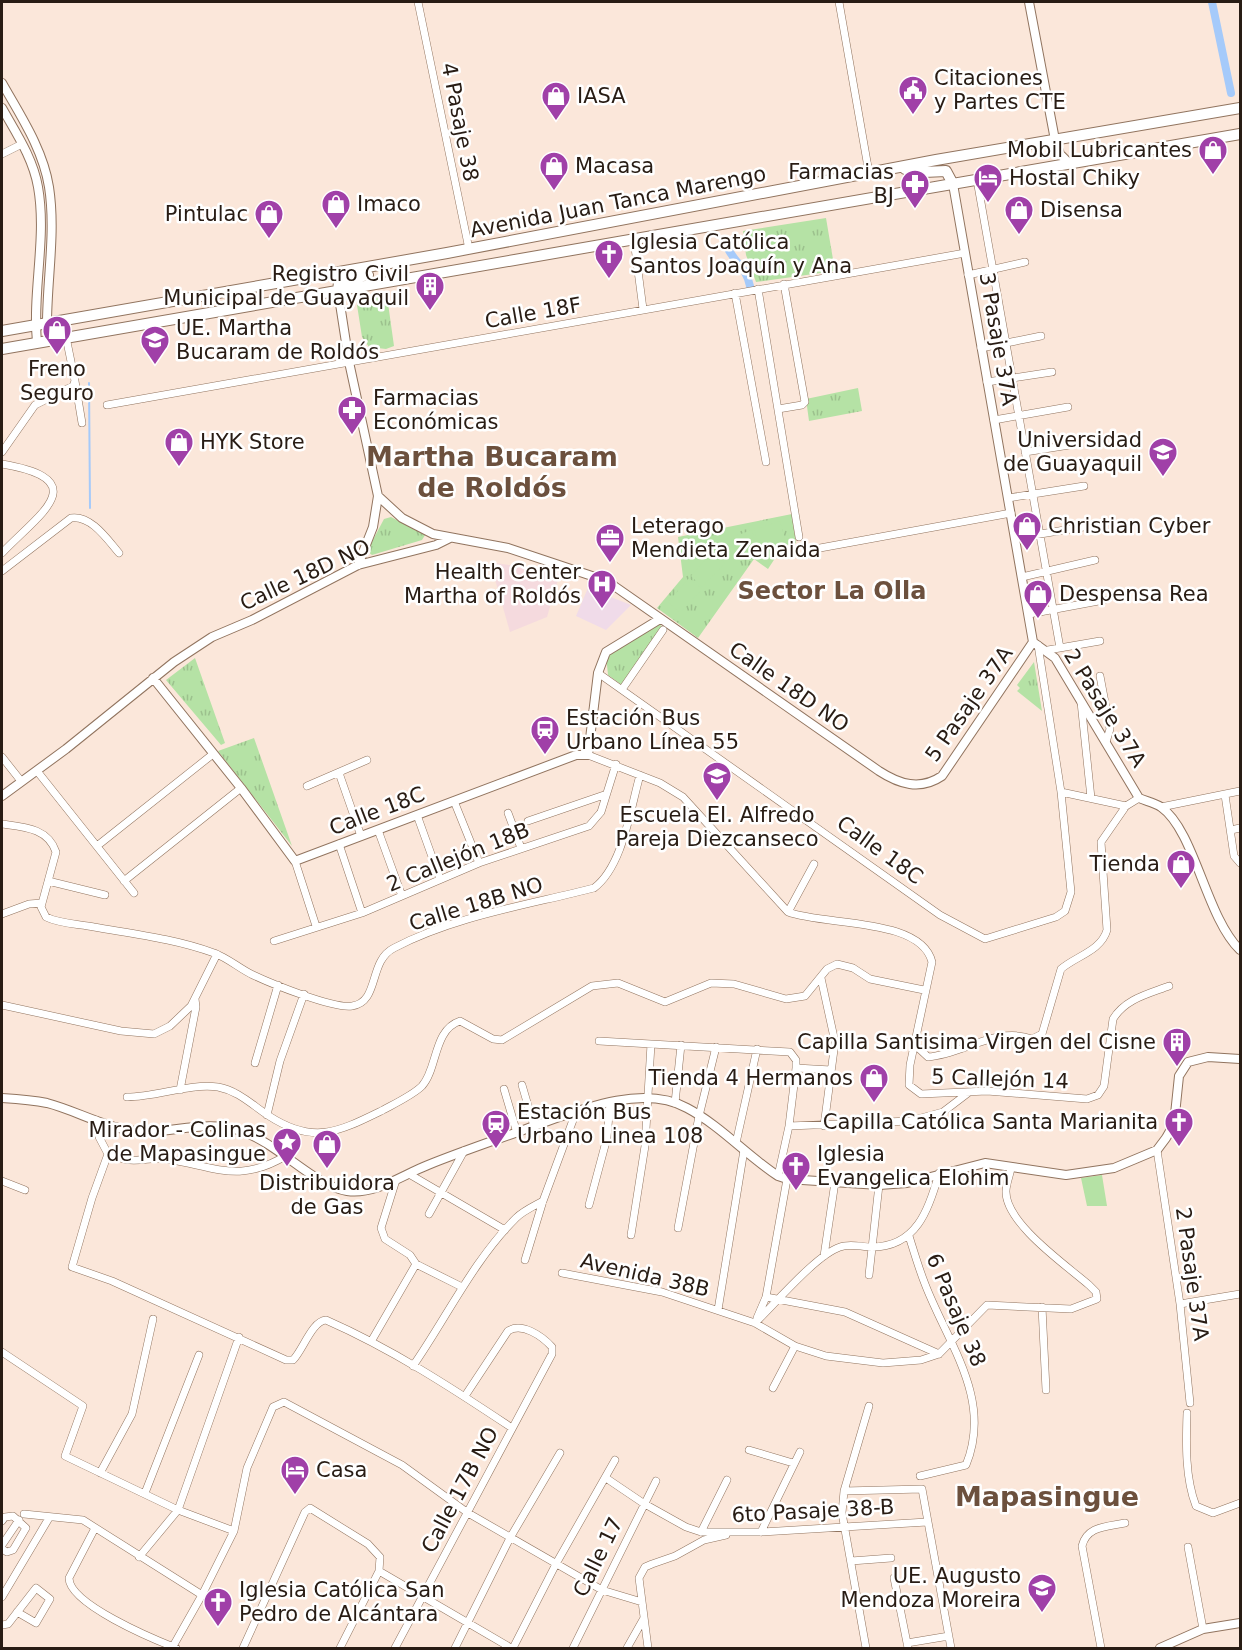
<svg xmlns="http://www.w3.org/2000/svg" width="1242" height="1650" viewBox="0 0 1242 1650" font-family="'DejaVu Sans',sans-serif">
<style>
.commercial{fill:#f5dade}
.medical{fill:#f0dbe9}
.grass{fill:url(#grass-tufts)}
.garden{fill:#b5e2a5}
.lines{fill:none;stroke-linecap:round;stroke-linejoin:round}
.stream{stroke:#a5cafa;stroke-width:2}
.canal{stroke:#a5cafa;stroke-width:8}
.minor-casing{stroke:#91745f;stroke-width:8}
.tertiary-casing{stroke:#91745f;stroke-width:10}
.primary-casing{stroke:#91745f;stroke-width:12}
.minor{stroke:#fff;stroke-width:7}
.tertiary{stroke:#fff;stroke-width:8}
.primary{stroke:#fff;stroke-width:10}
.labels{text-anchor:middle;stroke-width:5;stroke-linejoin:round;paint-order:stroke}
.poi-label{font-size:21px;fill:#281c14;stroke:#fff;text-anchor:start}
.street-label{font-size:21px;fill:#281c14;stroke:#fff}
.quarter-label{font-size:24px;font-weight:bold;fill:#6c503d;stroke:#fff}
.district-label{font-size:27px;font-weight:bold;fill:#6c503d;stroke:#fff}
</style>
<defs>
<pattern id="grass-tufts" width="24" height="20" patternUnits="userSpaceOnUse" patternTransform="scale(1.5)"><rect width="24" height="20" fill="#b5e2a5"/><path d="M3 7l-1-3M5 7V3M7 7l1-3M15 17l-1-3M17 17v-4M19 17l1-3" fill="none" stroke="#9cc18d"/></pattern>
</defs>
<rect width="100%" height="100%" fill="#fbe7da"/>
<path class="commercial" d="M490,562L560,573L547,617L510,632Z"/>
<path class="medical" d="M588,588L631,605L606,630L576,616Z"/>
<path class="grass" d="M826,218L835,271L756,282L746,255L743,231Z
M387,296L394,346L386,349L369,347L362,337L357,305L362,300Z
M858,388L862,411L809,421L806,399Z
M792,514L796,543L783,546L768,569L754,559L698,638L657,608L683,577L678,537Z
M391,517L425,535L422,540L372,555L367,551L384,519Z
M657,623L663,627L623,686L608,675L606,655Z
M195,658L225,743L221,745L166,680Z
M1034,662L1042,711L1017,691L1020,688L1017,685Z
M254,738L292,846L218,751Z"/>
<path class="garden" d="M780,521L785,540L761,549L754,530Z
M752,530L757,549L733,559L726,539Z
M712,552L725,563L702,587L691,576Z
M689,578L702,589L680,613L668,602Z
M1102,1175L1107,1206H1087L1081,1178Z"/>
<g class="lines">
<path class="stream" d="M89,383L90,508"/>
<path class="canal" d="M1212,2L1231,93
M726,245C734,263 746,266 750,286"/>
<g class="minor-casing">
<path id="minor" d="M418,2L469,249
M839,2L869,173
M2,154L22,144
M977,180L1060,648
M634,240L643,309
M968,275L1025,262
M758,289L799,537
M735,293L766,462
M981,348L1041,336
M75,381L82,423
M987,382L1052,372
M107,405L965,253
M778,409L802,405L805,402L784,284
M994,420L1068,407
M2,452L35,405L73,386L75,381L66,337
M1025,452L1076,444
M2,464C96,480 39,514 2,553
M1008,498L1084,486
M1015,538L1090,526
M820,548L1011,513
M2,571L71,518C91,515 107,539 119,553
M1022,577L1095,560
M1029,614L1104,600
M1048,650L1100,641
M598,673L940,915L985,939L1056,917L1065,911L1071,892L1061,792L1038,645
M1100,676L1110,729L1106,742
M623,688L663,630
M1081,702L1091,798
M588,755L660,783L683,797L788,912C824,926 921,917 932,962L910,1065L909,1085L921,1094L987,1091L1087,1099L1098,1095L1104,1086L1113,1019C1125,999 1148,994 1169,986
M2,757L21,781
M37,771L134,893
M339,773L361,836
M307,786L367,760
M1061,792L1126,806
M1225,795L1234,856L1240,863
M454,801L479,863
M1161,807L1240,791
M508,813L521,848
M417,815L440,879
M528,821L604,795
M2,824C24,827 48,828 56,852L41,907L46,917C60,924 79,924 94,927C134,934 176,939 214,953C228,958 240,969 253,975C272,984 334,1009 352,1006C380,1002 368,961 394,948C455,916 528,905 594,888C623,866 630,810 640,775
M378,830L402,896
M1231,830L1240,828
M339,844L362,913
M97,846L213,754
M295,861L316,926
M48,881L105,895
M124,881L241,788
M788,912L814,864
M2,914L29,904L42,903
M274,941L362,913L479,863L589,826L601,812L616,764
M821,978L835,1042L824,1126
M2,1005L121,1031L154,1034L170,1026L191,1006L217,954
M599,1041L790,1052L796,1060V1068L789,1126L778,1176
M914,1044L928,1057C964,1054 996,1026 1032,1039L1042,1034L1061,969C1076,956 1101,951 1107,930L1101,842L1126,806L1139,798
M255,1063L278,985
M796,1068L831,1070
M522,1085L534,1126
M504,1089L517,1133
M180,1090L196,1007L195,999
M127,1097C157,1097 189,1083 218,1087C239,1091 252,1105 269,1116C314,1145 338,1132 383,1110C394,1104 413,1095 422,1086C438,1068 433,1030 460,1021L493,1039L502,1040L592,986L618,983L665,1002L711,983L734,984L786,999L805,996L827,969L837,964L853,968L870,979L924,990
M675,1103L681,1045
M267,1115L280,1061L304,994
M96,1120L99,1137L108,1154C115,1156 123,1160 130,1160C143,1161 155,1157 167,1159C216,1167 240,1184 287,1155
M789,1126L910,1121L943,1112L968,1093
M736,1143L757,1049
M1157,1150L1180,1304L1190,1403
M108,1154L92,1198L72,1267L112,1281L286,1360H293C303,1350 312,1321 326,1320C392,1349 452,1388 512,1428
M409,1174L505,1230
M396,1180L381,1228L385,1239L410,1255L416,1264L462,1287
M2,1181L25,1190
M589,1205L607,1138L610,1103
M429,1214L464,1151
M678,1228L699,1116L716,1047
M631,1235L645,1146L651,1044
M909,1236C914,1252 919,1269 925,1284C948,1344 993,1399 966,1465L920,1476
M824,1256L835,1182
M525,1260L543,1201L576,1112
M562,1273L662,1292L755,1323L795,1346L826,1356L883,1363L921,1360L939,1354L987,1305L1071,1309L1097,1299L1096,1292L1089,1285C1066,1265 1005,1223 1006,1191C1006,1184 1010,1175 1011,1168
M869,1275L879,1185
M766,1297L845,1312L939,1354
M1180,1304L1240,1294
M1042,1307L1046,1390
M718,1310L744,1150
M757,1318L766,1297L787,1179
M755,1323C775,1304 816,1255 840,1247C850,1243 861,1247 872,1247C916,1247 929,1210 939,1173
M372,1340L416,1264
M2,1352L83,1406L65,1456L178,1510L234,1531
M413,1366C447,1317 473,1261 516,1218C523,1211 534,1206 543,1201
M773,1388L795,1346
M1187,1413C1186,1443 1185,1478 1196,1506L1213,1513L1240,1503
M749,1450L793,1463
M100,1473L132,1414L153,1319
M606,1478L643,1503L686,1527L701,1532H761L927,1522
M844,1491L922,1489L951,1648
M145,1493L199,1355
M24,1514L83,1520L202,1595L172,1648
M2,1521L5,1517L13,1516L26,1528L13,1550L7,1552L2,1549
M95,1528L69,1578C69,1604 153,1639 176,1648
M701,1532L727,1480
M761,1532L800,1452
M2,1545L19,1520
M1188,1547L1203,1629
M139,1557L178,1510L239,1337
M851,1561L891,1558
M379,1571L511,1648
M894,1578L908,1648
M202,1595L234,1531L247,1468L273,1407L284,1402L402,1465L468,1513L602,1590L642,1602
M2,1597L49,1518
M2,1625L8,1624L36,1588L50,1599L36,1623L17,1612
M907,1643L949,1636
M243,1648L305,1512L310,1508L368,1544L380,1557L379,1571L340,1648
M395,1648L552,1354V1347C542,1336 522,1322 508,1331L465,1396
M455,1648L510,1538L560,1453
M513,1648L557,1562L615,1460
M573,1648L656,1481
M627,1648L644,1618
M648,1648L639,1578L645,1567L652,1564L675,1556L704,1540L726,1535
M866,1648L842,1513L844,1491L869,1406
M1101,1648L1082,1546C1087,1526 1106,1527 1125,1523"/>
</g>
<g class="tertiary-casing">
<path id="tertiary" d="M1029,2L1055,140L1060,154L1070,164
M2,83C20,115 43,149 49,187C56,232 47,279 47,324
M2,108C16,133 33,158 38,187C47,238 32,291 37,342
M953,184L1033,642
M338,291L349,362L378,496L373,527L358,565
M378,496L402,518L433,534L508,548L607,581L879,771C899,784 920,791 942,776L1033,642
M1033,642L1055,658L1139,798C1146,801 1155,803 1161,807C1195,831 1206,917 1240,950
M153,678L241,788L295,861L576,755H588L598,673L606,652L660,619
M2,796L66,749L174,662L212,637L252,620L358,565L436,545L450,538
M2,1098C17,1099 32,1100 47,1103C74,1110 100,1125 128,1130C163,1137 203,1118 241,1131C278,1143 314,1186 347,1191C376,1195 402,1175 428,1165C460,1152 493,1141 526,1129C572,1113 640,1082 687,1108C721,1126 746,1155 778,1176L787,1179L879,1185L907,1183L985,1163L1066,1175L1114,1168L1157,1150L1166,1138L1174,1124L1179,1076L1188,1062L1208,1057L1240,1059
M1160,1648L1203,1629L1240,1623"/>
</g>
<g class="primary-casing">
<path id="primary" d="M905,169L924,172L946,171L953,184
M338,291L339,282L368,275
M2,331L447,253L936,160L1240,108
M2,349L1240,134"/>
</g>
<use href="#minor" class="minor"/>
<use href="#tertiary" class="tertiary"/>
<use href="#primary" class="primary"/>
</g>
<defs>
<g id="civic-pin" transform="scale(1.5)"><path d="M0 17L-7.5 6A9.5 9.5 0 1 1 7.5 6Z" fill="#a040a8" stroke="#fff"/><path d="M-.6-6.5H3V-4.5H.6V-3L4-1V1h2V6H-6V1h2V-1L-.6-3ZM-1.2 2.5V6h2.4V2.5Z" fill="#fff"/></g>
<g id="shop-pin" transform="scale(1.5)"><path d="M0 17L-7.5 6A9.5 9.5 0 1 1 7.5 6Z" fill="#a040a8" stroke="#fff"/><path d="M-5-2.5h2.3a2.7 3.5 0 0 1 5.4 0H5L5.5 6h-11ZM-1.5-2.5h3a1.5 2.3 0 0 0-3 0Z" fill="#fff"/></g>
<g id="hotel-pin" transform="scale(1.5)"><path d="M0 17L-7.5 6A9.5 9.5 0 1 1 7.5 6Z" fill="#a040a8" stroke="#fff"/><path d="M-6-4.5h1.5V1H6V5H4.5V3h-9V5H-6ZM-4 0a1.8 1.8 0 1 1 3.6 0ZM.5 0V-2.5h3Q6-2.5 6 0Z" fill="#fff"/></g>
<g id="pharmacy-pin" transform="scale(1.5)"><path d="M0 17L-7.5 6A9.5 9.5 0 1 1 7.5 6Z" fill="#a040a8" stroke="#fff"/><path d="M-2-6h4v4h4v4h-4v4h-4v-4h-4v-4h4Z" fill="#fff"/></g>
<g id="church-pin" transform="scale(1.5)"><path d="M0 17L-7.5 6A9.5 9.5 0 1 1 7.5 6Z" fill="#a040a8" stroke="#fff"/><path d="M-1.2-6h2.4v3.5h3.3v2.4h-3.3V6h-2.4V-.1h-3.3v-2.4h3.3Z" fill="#fff"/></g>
<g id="building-pin" transform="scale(1.5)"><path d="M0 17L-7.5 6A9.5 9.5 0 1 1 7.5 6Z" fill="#a040a8" stroke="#fff"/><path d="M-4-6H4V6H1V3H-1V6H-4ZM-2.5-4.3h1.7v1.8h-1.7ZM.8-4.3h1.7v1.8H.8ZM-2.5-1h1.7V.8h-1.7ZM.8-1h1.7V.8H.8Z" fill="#fff"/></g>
<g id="school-pin" transform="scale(1.5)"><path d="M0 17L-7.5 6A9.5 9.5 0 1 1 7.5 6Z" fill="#a040a8" stroke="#fff"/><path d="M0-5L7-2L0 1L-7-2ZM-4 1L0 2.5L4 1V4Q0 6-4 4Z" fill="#fff"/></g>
<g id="university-pin" transform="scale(1.5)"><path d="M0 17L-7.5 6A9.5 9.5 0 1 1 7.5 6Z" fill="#a040a8" stroke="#fff"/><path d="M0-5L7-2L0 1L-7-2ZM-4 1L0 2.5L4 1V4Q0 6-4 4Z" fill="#fff"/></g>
<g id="office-pin" transform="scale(1.5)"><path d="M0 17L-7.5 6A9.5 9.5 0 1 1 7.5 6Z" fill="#a040a8" stroke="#fff"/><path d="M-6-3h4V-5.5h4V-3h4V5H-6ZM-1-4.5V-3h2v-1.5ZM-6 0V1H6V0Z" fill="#fff"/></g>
<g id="hospital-pin" transform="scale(1.5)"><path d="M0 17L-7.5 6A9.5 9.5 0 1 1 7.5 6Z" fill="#a040a8" stroke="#fff"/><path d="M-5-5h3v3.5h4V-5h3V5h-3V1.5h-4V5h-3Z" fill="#fff"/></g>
<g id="station-pin" transform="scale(1.5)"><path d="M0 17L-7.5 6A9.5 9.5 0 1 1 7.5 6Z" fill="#a040a8" stroke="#fff"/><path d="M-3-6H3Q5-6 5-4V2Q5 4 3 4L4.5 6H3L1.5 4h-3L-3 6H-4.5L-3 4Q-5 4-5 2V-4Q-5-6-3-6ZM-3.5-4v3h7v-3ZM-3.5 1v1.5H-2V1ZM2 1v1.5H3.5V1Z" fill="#fff"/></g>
<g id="sight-pin" transform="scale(1.5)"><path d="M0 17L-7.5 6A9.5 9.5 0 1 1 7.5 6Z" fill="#a040a8" stroke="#fff"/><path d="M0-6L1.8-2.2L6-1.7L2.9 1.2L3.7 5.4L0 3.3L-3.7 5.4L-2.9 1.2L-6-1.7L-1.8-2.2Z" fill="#fff"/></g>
</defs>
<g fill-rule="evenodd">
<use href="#civic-pin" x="913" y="90"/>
<use href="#shop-pin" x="556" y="96"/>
<use href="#shop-pin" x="1213" y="150"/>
<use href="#shop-pin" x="554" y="166"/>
<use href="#hotel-pin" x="988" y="178"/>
<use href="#pharmacy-pin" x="915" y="184"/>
<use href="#shop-pin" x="336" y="204"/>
<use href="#shop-pin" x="1019" y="210"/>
<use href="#shop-pin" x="269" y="214"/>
<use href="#church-pin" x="609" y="254"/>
<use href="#building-pin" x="430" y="286"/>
<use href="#shop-pin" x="57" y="330"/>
<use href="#school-pin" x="155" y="340"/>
<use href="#pharmacy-pin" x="352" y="410"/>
<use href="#shop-pin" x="179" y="442"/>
<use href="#university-pin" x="1163" y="452"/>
<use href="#shop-pin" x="1027" y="526"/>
<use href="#office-pin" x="610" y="538"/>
<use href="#hospital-pin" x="602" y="584"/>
<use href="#shop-pin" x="1038" y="594"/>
<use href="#station-pin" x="545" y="730"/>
<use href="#school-pin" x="717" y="776"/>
<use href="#shop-pin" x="1181" y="864"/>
<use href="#building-pin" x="1177" y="1042"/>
<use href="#shop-pin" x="874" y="1078"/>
<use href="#church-pin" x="1179" y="1122"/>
<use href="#station-pin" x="496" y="1124"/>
<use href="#sight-pin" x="287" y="1142"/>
<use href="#shop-pin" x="327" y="1144"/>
<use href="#church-pin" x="796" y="1166"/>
<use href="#hotel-pin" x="295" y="1470"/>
<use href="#school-pin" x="1042" y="1588"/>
<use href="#church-pin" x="218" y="1602"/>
</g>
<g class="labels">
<g class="poi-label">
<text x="934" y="85">Citaciones<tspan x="934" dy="24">y Partes CTE</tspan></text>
<text x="577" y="103">IASA</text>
<text x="1192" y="157" text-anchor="end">Mobil Lubricantes</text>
<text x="575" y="173">Macasa</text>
<text x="894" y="179" text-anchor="end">Farmacias<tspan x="894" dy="24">BJ</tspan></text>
<text x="1009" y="185">Hostal Chiky</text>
<text x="357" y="211">Imaco</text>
<text x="1040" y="217">Disensa</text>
<text x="248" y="221" text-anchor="end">Pintulac</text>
<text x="630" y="249">Iglesia Católica<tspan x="630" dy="24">Santos Joaquín y Ana</tspan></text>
<text x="409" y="281" text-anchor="end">Registro Civil<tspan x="409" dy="24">Municipal de Guayaquil</tspan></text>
<text x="176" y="335">UE. Martha<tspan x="176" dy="24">Bucaram de Roldós</tspan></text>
<text x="57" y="376" text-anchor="middle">Freno<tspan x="57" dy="24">Seguro</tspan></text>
<text x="373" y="405">Farmacias<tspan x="373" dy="24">Económicas</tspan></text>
<text x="1142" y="447" text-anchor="end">Universidad<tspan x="1142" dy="24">de Guayaquil</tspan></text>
<text x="200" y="449">HYK Store</text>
<text x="631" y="533">Leterago<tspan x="631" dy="24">Mendieta Zenaida</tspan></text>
<text x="1048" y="533">Christian Cyber</text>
<text x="581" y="579" text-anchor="end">Health Center<tspan x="581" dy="24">Martha of Roldós</tspan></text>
<text x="1059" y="601">Despensa Rea</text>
<text x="566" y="725">Estación Bus<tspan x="566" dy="24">Urbano Línea 55</tspan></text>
<text x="717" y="822" text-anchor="middle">Escuela EI. Alfredo<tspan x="717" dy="24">Pareja Diezcanseco</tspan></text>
<text x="1160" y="871" text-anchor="end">Tienda</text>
<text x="1156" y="1049" text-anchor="end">Capilla Santisima Virgen del Cisne</text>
<text x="853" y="1085" text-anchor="end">Tienda 4 Hermanos</text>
<text x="517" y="1119">Estación Bus<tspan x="517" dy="24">Urbano Linea 108</tspan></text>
<text x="1158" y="1129" text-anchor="end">Capilla Católica Santa Marianita</text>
<text x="266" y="1137" text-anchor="end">Mirador - Colinas<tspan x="266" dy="24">de Mapasingue</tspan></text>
<text x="817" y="1161">Iglesia<tspan x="817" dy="24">Evangelica Elohim</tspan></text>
<text x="327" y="1190" text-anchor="middle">Distribuidora<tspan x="327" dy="24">de Gas</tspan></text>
<text x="316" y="1477">Casa</text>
<text x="1021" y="1583" text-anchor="end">UE. Augusto<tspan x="1021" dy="24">Mendoza Moreira</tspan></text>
<text x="239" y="1597">Iglesia Católica San<tspan x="239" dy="24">Pedro de Alcántara</tspan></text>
</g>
<g class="street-label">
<text transform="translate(460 122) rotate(79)" y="7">4 Pasaje 38</text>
<text transform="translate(618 202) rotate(-11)" y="7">Avenida Juan Tanca Marengo</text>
<text transform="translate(533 313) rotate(-10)" y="7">Calle 18F</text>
<text transform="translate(998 339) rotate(80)" y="7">3 Pasaje 37A</text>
<text transform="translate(305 575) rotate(-25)" y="7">Calle 18D NO</text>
<text transform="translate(789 687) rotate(35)" y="7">Calle 18D NO</text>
<text transform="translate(969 704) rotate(-55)" y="7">5 Pasaje 37A</text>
<text transform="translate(1105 708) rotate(58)" y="7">2 Pasaje 37A</text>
<text transform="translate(377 811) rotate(-21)" y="7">Calle 18C</text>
<text transform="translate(880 850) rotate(36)" y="7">Calle 18C</text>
<text transform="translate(458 857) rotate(-22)" y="7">2 Callejón 18B</text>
<text transform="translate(476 904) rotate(-17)" y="7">Calle 18B NO</text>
<text transform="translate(1000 1079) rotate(2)" y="7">5 Callejón 14</text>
<text transform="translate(1192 1274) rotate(82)" y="7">2 Pasaje 37A</text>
<text transform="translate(645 1275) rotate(13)" y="7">Avenida 38B</text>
<text transform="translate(956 1310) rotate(67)" y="7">6 Pasaje 38</text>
<text transform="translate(460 1490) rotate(-62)" y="7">Calle 17B NO</text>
<text transform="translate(813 1511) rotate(-3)" y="7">6to Pasaje 38-B</text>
<text transform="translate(598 1557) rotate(-64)" y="7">Calle 17</text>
</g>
<g class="quarter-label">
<text x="832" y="599">Sector La Olla</text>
</g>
<g class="district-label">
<text x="492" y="466">Martha Bucaram<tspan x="492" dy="31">de Roldós</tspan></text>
<text x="1047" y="1506">Mapasingue</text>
</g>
</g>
<rect width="1242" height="1650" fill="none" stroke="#281c14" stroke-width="6"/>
</svg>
